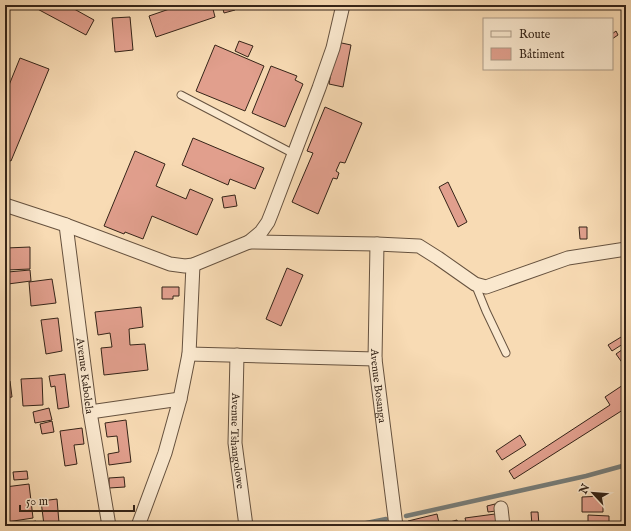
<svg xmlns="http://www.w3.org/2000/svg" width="631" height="531" viewBox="0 0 631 531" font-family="'IM FELL English',serif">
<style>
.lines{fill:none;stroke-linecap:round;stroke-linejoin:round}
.stream{stroke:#777d79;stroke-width:4.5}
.building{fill:#e19f8d;stroke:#352418}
.lane-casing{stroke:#66523f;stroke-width:9}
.street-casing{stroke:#66523f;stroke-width:15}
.lane{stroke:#fae8ce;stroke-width:7}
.street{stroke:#fae8ce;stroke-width:13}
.labels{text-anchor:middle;stroke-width:3;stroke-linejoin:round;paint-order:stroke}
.street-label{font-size:11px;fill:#352418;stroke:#fae8ce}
</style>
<rect width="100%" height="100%" fill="#f8dbb4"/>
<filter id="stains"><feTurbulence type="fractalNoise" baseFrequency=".005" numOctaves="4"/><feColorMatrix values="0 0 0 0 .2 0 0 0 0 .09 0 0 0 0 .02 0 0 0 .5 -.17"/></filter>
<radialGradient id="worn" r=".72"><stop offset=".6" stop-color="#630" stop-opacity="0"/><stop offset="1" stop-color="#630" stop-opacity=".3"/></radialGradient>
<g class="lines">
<path class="stream" d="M406,516L586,476L626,465
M352,526L386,519"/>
</g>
<path class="building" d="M30,5H67L94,20L86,35Z
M181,5H212L215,17L156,37L149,16Z
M222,5H234L235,10L224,13Z
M130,17L133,50L115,52L112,18Z
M616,31L618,35L612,39V34Z
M239,41L253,46L248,57L235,51Z
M337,42L351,45L343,87L329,84Z
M215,45L264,66L245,111L196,91Z
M20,58L49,69L11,161L5,159V95Z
M271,66L297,76L295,80L303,84L285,127L252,113Z
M325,107L362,123L345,163L340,162L336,171L339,173L337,179L333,178L318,214L292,202L313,153L307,151Z
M193,138L264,168L255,189L230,179L228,185L182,165Z
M135,151L165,164L156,186L186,199L190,189L213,199L197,235L152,216L143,239L125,232L124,234L104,226Z
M448,182L467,222L458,227L439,187Z
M235,195L237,206L224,208L222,197Z
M579,227H587V239H580Z
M30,247V269L7,270L6,248Z
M287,268L303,275L281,326L266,319Z
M30,270L31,281L8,284V272Z
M52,279L56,303L31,306L29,282Z
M162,287H179V296H173V299H162Z
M141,307L143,327L129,329L130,345L145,344L148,370L104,375L101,348L112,347L110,333L98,335L95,312Z
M58,318L62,351L46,354L41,320Z
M626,334V342L612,351L608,345Z
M626,347V368L616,354Z
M65,374L69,407L58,409L55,386L51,387L49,376Z
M42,378L43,405L23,406L21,379Z
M5,381H10L12,397L5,398Z
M626,383V408L514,479L509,471L610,405L605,397Z
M49,408L52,420L35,423L33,412Z
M126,420L131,462L109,465L108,454L119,452L117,436L107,437L105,423Z
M52,421L54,432L42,434L40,424Z
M82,428L84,444L74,445L77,464L65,466L60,431Z
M520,435L526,445L502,460L496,451Z
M27,471L28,479L14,480L13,472Z
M124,477L125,487L109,488V478Z
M29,484L33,518L7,522V526H5V487Z
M603,496V512H582V497Z
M57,499L59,523L44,525L41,501Z
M495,504L496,511L488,512L487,506Z
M531,512H538L539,525L532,526Z
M437,514L439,523L442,522L443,526H409L408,521Z
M495,514L497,526H467L465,518Z
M588,515L609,516V526H588Z
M457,520L458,526H447L446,523Z
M36,521L37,526H10V525Z
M618,522H625V526H618Z"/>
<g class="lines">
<g class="lane-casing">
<path id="lane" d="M181,95L294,154
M475,284L486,311L506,353"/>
</g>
<g class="street-casing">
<g id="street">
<path d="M5,205L66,225L170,264L185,266L193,265L249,242L261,232L268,222L272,212L319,88L333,48L343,5"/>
<path id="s1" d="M66,225L90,412L109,526"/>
<path d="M249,242L377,244L419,246L438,258L475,284L486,287L568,258L626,249"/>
<path id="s2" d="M377,244L375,359L396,526"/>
<path d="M189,354L375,359"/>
<path id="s3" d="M237,355L235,443L246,526"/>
<path d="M90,412L180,399"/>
<path d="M501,508L503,526"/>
<path d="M138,526L165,453L180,399L189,354L193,265"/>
</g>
</g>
<use href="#lane" class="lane"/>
<use href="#street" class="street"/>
</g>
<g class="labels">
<g class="street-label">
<text dy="4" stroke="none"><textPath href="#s1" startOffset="152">Avenue Kabolela</textPath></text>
<text dy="4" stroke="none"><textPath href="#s2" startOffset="142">Avenue Bosanga</textPath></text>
<text dy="4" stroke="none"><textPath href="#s3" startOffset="86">Avenue Tshangolowe</textPath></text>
</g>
</g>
<rect width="631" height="531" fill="none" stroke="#f8dbb4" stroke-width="20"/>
<rect x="6" y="6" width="619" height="519" fill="none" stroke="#352418" stroke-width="2"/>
<rect x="10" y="10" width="611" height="511" fill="none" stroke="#352418"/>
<rect x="483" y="18" width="130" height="52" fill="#fae8ce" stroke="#ab9a85"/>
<rect x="491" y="31" width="20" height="6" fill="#fae8ce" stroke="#ab9a85"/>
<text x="519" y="38" font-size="12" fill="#352418">Route</text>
<rect x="491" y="48" width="20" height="12" fill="#e19f8d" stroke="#ab9a85"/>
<text x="519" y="58" font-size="12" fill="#352418">Bâtiment</text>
<g transform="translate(593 493) rotate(296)" stroke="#fae8ce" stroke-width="3" paint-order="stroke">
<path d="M0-3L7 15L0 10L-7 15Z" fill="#352418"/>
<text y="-6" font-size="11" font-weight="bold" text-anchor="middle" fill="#352418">N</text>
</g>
<path d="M20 505v6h114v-6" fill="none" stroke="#352418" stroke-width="2"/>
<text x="26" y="505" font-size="12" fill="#352418" stroke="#fae8ce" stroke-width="3" paint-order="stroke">50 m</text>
<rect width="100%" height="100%" filter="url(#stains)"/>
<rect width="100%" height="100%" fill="url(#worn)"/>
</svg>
